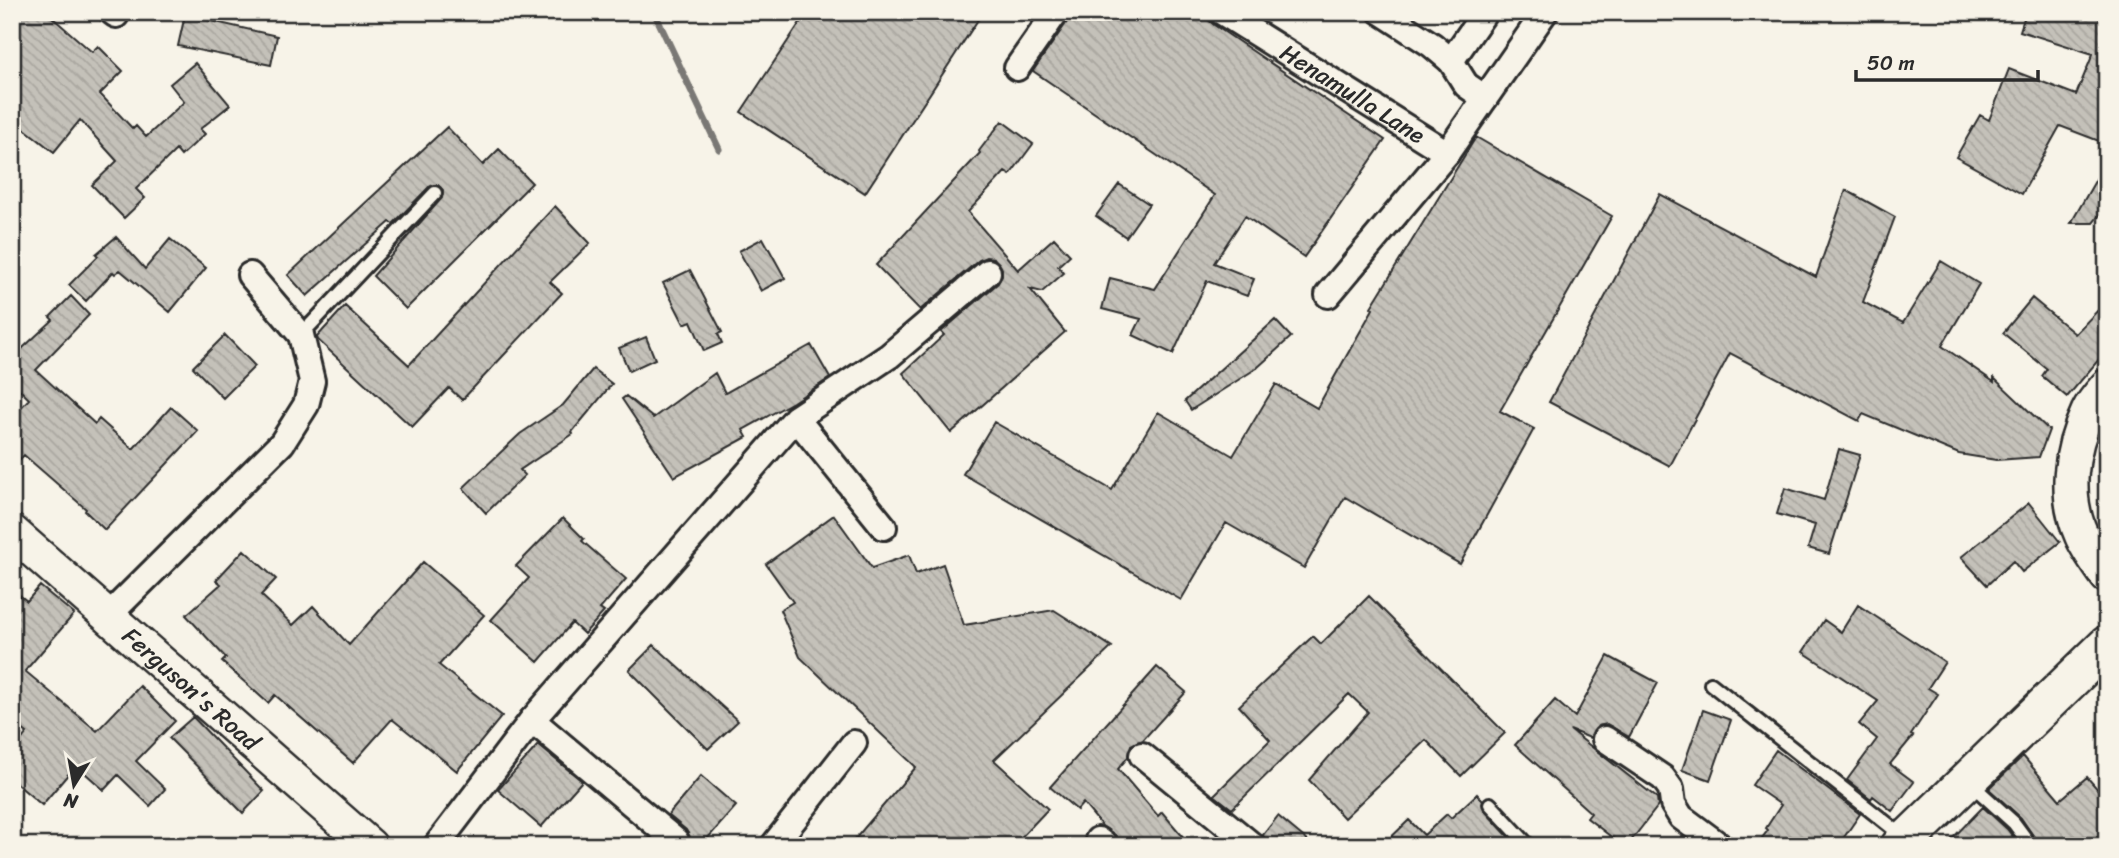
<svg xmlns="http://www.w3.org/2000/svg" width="2119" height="858" viewBox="0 0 2119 858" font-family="Sriracha,sans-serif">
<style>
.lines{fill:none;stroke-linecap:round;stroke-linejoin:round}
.stream{stroke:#7a7874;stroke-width:7}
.building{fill:url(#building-back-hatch);stroke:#2b2b2b;stroke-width:2}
.lane-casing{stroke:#2b2b2b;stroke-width:18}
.street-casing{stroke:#2b2b2b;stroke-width:30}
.secondary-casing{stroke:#2b2b2b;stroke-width:38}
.primary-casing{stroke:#2b2b2b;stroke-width:42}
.lane{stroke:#f7f3e8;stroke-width:12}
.street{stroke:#f7f3e8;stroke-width:24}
.secondary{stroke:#f7f3e8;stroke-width:33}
.primary{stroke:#f7f3e8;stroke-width:37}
.labels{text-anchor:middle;stroke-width:7;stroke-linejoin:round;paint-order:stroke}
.street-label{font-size:24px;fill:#2b2b2b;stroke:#f7f3e8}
</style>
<defs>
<pattern id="building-back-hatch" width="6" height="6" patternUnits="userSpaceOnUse" patternTransform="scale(1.75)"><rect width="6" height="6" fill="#c4c1b9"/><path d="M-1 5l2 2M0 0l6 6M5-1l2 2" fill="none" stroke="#a9a69f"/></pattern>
</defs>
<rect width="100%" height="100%" fill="#f7f3e8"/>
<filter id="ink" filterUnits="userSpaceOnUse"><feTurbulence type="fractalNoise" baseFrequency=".0143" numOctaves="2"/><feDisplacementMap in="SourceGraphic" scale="14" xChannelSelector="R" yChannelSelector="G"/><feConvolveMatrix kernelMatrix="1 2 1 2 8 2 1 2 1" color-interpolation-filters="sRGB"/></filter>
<g filter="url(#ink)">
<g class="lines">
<path class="stream" d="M654,12L719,149"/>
</g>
<path class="building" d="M12,12H46L92,52L98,46L123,71L100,94L133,129L136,126L146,137L184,102L170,84L195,63L230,105L200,129L205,134L181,156L176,150L136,189L145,198L124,218L92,185L117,161L80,120L54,152L12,119Z
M807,12H983L865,193L741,112Z
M1074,12H1199L1214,25L1385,140L1304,257L1245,216L1214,263L1254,279L1247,296L1207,281L1173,354L1133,335L1141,319L1102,309L1110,278L1155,289L1215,195L1033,71Z
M2026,12H2103L2100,20L2107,22V144L2060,126L2022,194L1956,157L1980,115L1989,120L2009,69L2076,95L2093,54L2020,31Z
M185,15L277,36L271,65L178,46Z
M1002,121L1033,144L1010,175L1005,172L968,212L1018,270L1054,238L1070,255L1058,266L1064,273L1042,292L1030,289L1065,332L951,433L903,373L944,335L941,332L998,283L1002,276V269L994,258L986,257L979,260L920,310L876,265L980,153L979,151Z
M447,127L483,165L499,149L532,183L406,309L373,276L442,198L443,190L438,185L429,187L393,224L390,222L307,296L288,275Z
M1476,137L1612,216L1500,411L1534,429L1460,564L1345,497L1304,568L1226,523L1181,600L963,474L994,422L1112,490L1158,412L1233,456L1276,384L1317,408L1373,309L1371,307Z
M2107,160V206L2093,223H2071Z
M1119,184L1149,204L1126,237L1096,216Z
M1846,190L1895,217L1863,302L1903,323L1941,261L1979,284L1942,346L1994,382V378L2049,430L2039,457L1996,460L1959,454L1863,414L1859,421L1730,353L1670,466L1549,402L1660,194L1816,277Z
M555,206L590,243L550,282L562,293L462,400L449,388L412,427L318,340L317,337L345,306L409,365Z
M116,237L145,269L170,239L206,268L170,312L120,270L115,274L113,272L86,301L69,285L98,256L96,254Z
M763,238L785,278L761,291L739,251Z
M690,270L722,332L718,334L722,343L704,351L691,321L684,324L663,283Z
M71,296L89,315L36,370L95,424L99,419L133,449L171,407L198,431L105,530L85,511L86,509L24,455L12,467V417L29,399L12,382V358L53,320L50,317Z
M2032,298L2075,334L2107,301V350L2067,397L2042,376L2047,369L2003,333Z
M1275,320L1291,337L1257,368L1191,410L1185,401Z
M225,335L255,366L223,398L193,367Z
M646,337L655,359L629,371L619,348Z
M811,345L830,378L793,402L743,430L747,437L674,477L622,399L626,396L653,418L715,373L725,393Z
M593,369L612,384L572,432L573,434L520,470L525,475L486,513L463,488L520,434L563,405Z
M1839,449L1860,455L1829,554L1808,548L1815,525L1777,514L1785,488L1824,500Z
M2029,503L2060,542L2022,572L2013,561L1987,585L1961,557Z
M834,515L872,568L909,555L916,574L943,564L964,625L1054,610L1112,647L994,760L1048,809L1013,846H849L916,767L800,657L780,610L793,602L766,564Z
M563,518L584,539L582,541L626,579L600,609L604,612L584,634L572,623L538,662L491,620L529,578L516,566Z
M244,550L276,579L261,595L293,625L313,606L349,645L423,562L484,615L439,665L502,716L457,771L392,719L353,763L275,695L268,703L222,662L226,658L186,615L221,584L216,580Z
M40,586L74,614L25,671L97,731L140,686L175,721L136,761L165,789L150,806L118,775L104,790L76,765L42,805L12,780V751L27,733L12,721V589L27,601Z
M1369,596L1505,733L1461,776L1426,740L1344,818L1309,780L1368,712L1349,694L1232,809L1214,795L1270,740L1239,706L1313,636L1321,644Z
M1858,605L1945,662L1928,688L1938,694L1911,735L1913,736L1890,764L1914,782L1892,811L1873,796L1871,799L1847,780L1877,739L1859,724L1878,701L1803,652L1824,620L1841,632Z
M654,645L738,721L708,749L629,670Z
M1608,656L1658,683L1629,737L1607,724L1598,726L1590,738L1570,730L1657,798L1658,806L1627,846H1623L1587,818L1591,813L1515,745L1555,700L1575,717Z
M1157,667L1186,692L1143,740L1131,745L1128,757L1118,769L1158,816L1162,812L1191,846H1121L1115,835L1102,826L1083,803L1077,810L1050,787Z
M1703,710L1731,720L1710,780L1682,770Z
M193,717L264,791L243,813L169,738Z
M538,745L582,781L541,827L498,790Z
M1776,750L1860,814L1838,846H1756L1768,830L1766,828L1781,805L1752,785Z
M2023,756L2060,800L2087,777L2107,800V846H2040L2021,818L1989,789Z
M701,776L736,806L701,846H690V837L686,830L668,815Z
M1477,794L1483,800L1484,810L1517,846H1382L1409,820L1424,835L1447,814L1451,818Z
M1983,807L2007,829L2020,846H1945Z
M1278,816L1314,846H1268L1263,835Z"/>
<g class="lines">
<g class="lane-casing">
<path id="lane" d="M301,335L435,193
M1711,684L1904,837
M1970,783L2014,823L2031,846
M1490,804L1529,846"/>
</g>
<g class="street-casing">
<g id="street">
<path d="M112,12L116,15"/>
<path id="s1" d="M1222,12L1447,153"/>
<path d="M1381,12L1432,45L1451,61L1466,85L1485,98"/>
<path d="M1451,61L1485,12"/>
<path d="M1017,68L1056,12"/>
<path d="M1328,295L1447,153L1545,12"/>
<path d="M796,418L884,527"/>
<path d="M108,616L282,443L306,405L312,381L301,335L250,275"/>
<path d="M532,720L676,841"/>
<path d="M1605,739L1663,778L1671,789L1673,804L1681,817L1720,846"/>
<path d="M1142,755L1253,846"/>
<path d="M1098,840L1106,846"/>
<path d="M436,846L532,720L796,418L889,356L988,272"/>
<path d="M773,846L854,743"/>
</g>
</g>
<g class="secondary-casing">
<g id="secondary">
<path d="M2107,386C2100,394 2092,403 2088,412C2070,450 2064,496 2081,534C2087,549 2098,563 2107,576"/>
<path id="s2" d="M12,532L370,846"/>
</g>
</g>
<g class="primary-casing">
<path id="primary" d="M1900,846L2107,645"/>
</g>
<use href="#lane" class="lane"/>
<use href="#street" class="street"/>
<use href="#secondary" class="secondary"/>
<use href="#primary" class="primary"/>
</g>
</g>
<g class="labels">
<g class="street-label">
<text dy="8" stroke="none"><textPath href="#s1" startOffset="154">Henamulla Lane</textPath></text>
<text dy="8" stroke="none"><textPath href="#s2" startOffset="238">Ferguson's Road</textPath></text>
</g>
</g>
<rect width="2119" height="858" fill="none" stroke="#f7f3e8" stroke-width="42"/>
<rect x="21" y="21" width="2077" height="816" fill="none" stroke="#2b2b2b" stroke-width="2.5" filter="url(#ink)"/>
<g transform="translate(74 785) rotate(191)" stroke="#f7f3e8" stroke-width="5" paint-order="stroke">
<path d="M0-5L12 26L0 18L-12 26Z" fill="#2b2b2b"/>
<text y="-10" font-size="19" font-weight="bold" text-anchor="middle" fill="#2b2b2b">N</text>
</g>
<path d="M1856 70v10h182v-10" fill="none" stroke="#2b2b2b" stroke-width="3.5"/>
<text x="1867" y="70" font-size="21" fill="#2b2b2b" stroke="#f7f3e8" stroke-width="5" paint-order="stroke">50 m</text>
</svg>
